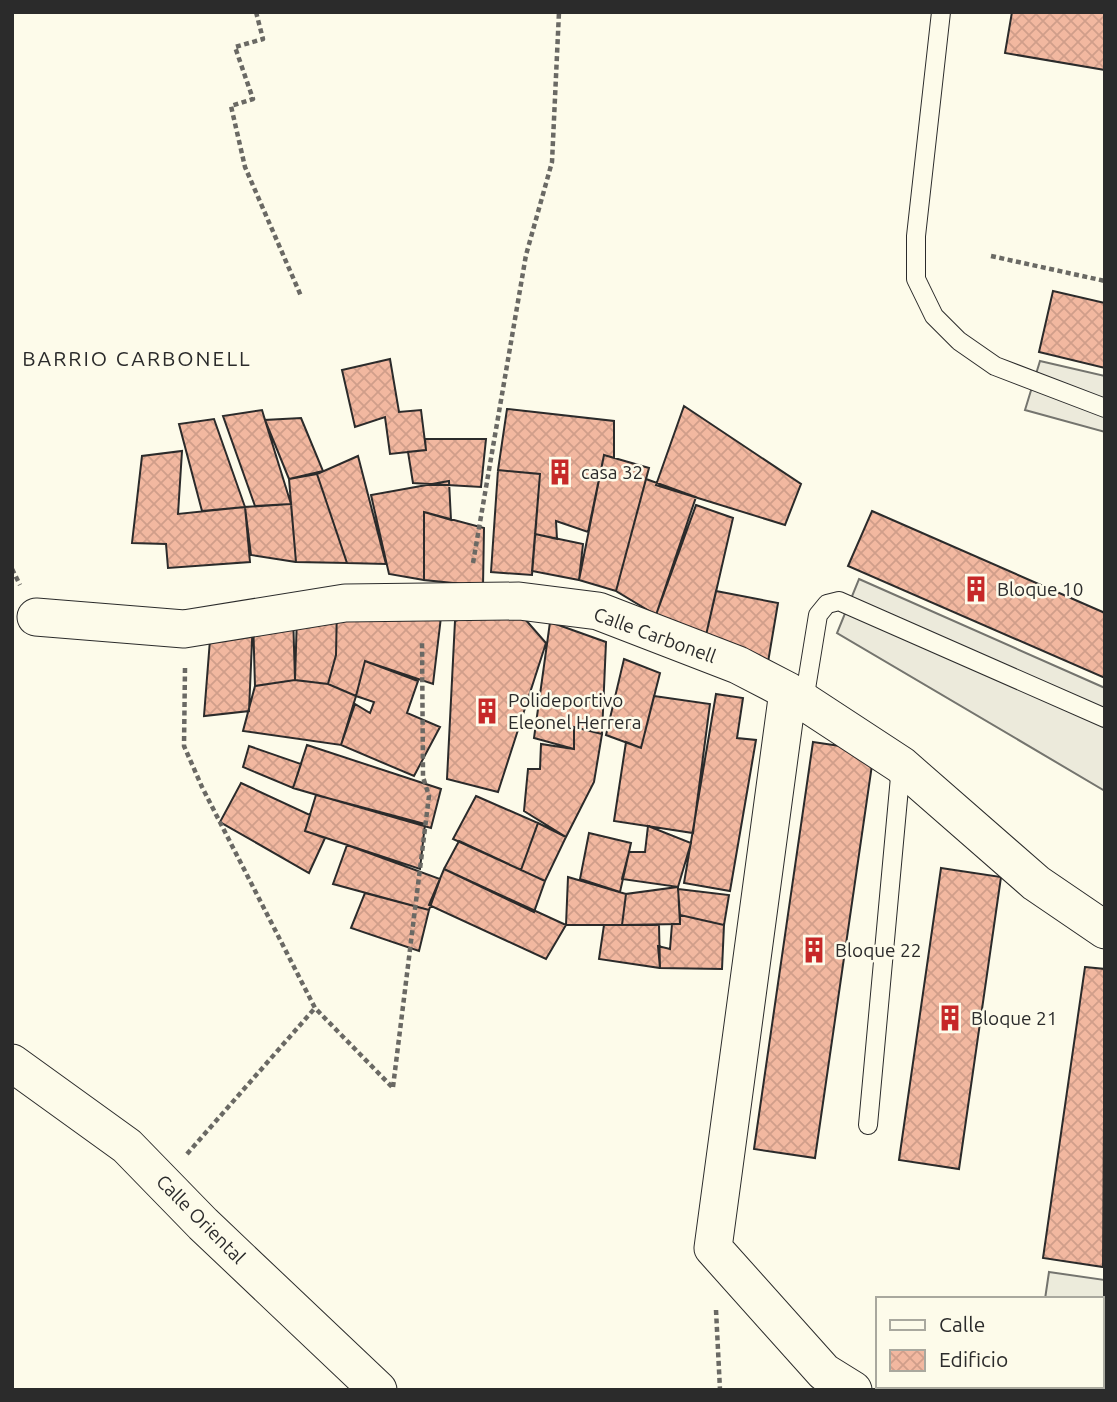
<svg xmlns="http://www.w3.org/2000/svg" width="1117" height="1402" viewBox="0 0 1117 1402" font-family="Ubuntu,sans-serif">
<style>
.green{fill:#ecebdb;stroke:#74746e;stroke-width:2}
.parking{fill:#eceadb;stroke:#74746e;stroke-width:2}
.building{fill:url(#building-cross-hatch);stroke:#2b2b2b;stroke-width:2}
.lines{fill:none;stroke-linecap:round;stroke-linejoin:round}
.service-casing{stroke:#2b2b2b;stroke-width:20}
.minor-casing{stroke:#2b2b2b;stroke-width:39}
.path{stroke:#6a6964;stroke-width:4.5;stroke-dasharray:5 3.5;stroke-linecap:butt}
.service{stroke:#fdfbea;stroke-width:18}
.minor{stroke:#fdfbea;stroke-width:37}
.labels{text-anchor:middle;stroke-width:5;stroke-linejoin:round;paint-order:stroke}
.poi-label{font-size:19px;fill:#2b2b2b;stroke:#fdfbea;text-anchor:start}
.street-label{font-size:19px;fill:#2b2b2b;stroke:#fdfbea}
.neighbourhood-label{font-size:21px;letter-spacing:2px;fill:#2b2b2b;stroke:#fdfbea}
</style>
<defs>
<pattern id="building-cross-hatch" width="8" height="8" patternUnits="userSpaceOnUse" patternTransform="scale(1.75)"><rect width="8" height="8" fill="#f2b8a0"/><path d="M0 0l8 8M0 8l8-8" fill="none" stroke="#d09e8a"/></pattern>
</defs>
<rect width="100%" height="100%" fill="#fdfbea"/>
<path class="green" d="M1049,1272L1105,1280V1390H1031L1032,1386H1101V1299H1045Z"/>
<path class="parking" d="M1040,361L1105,376V432L1025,410Z
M859,579L1105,688V791L837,633Z"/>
<path class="building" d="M1012,12H1105V70L1005,53Z
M1053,291L1105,303V368L1039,352Z
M390,359L399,412L421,410L426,450L390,454L385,417L355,427L342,370Z
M684,406L801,484L785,525L656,485Z
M507,409L614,421V458L604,455L588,532L556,521L557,539L535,534L540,474L498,470Z
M262,410L265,420L291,504L255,506L223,416Z
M301,418L323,471L289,479L265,420Z
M214,419L245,507L202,511L179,424Z
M425,439H486L481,487L413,483L408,452L426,450Z
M182,451L178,514L245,507L250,562L168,568L166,544L132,543L142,456Z
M604,455L649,468L616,591L579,580Z
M358,456L386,564L347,563L317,474Z
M498,470L540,474L532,575L491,572Z
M317,474L347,563L296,562L289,479Z
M646,479L696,497L656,615L616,591Z
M449,481L451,520L424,512V580L389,574L371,495Z
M291,504L296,562L251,555L245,507Z
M696,505L733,518L704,644L656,615Z
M872,511L1105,613V678L848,566Z
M424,512L484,528L483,586L424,580Z
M535,534L583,544L579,580L532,571Z
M716,591L778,603L765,680L704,644Z
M337,605L441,617L433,684L365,661L356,696L328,684L336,655Z
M337,605L336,655L328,684L295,680L297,615Z
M483,610L524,618L546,643L498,792L447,779L455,621Z
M293,614L295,680L255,686L253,618Z
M253,618L249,711L204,716L211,627Z
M550,622L606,642L602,734L574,727V749L534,738Z
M624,659L660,673L641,748L606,735Z
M365,661L418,681L407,713L440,727L414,776L341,745L355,704L370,713L374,702L356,696Z
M295,680L328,684L356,696L341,745L243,731L255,686Z
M716,694L743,698L737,738L756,740L730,891L684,883Z
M654,696L710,704L693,833L614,821L626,742L641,748Z
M574,727L602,734L594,782L566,837L524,811L528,769H540L541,744L574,749Z
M813,742L874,751L815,1158L754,1149Z
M307,745L441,789L431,828L293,788Z
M249,746L301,764L293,788L243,767Z
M241,783L310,815L305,831L325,838L309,873L220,822Z
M316,795L425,824L420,869L305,831Z
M476,796L538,823L521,870L453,839Z
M538,823L566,837L545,881L521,870Z
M648,826L691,843L678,887L622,879L629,852H645Z
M589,833L631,843L620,892L580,879Z
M459,841L545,881L534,912L444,869Z
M347,845L440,879L429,910L333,884Z
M941,868L1001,877L959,1169L899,1160Z
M444,869L566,925L546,959L429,905Z
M568,877L626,894L622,925H566Z
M678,887L680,924L622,925L626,894Z
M678,889L729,895L724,925L680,915Z
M365,893L429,910L419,951L351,928Z
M680,915L724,925L722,969L660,968L658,946L670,949L672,924H680Z
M604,925H659L660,968L599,959Z
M1085,967L1105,969L1103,1267L1043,1258Z"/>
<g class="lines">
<g class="service-casing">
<path id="service" d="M941,12L916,236V279L934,316L959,341L995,366L1105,408
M804,701L818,615L827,604L839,601L1105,718
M868,1125L901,766"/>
</g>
<g class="minor-casing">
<path id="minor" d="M36,617L184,629L345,603L519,601L598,611L738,665L788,691L901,765L1036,883L1105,930
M788,691L713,1248L824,1372L853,1390
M12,1063L127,1146L203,1224L378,1390"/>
</g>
<path class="path" d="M256,12L263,39L235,47L253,99L231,106L245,167L301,296
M991,256L1105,281
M473,563L526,255L552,162L559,12
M12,569L20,585
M185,668L184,746L202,787L315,1008L393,1088
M393,1087L429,796L423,777L422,641
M187,1154L315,1008
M716,1310L720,1390"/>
<use href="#service" class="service"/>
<use href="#minor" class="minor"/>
</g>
<defs>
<g id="building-bare" transform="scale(2.1)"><path d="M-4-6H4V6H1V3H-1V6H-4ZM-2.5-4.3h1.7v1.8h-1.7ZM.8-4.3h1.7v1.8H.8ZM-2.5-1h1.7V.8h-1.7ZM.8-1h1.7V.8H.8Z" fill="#c62828" stroke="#fdfbea" stroke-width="2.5" paint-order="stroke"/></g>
</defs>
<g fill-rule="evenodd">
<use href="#building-bare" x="560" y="472"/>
<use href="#building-bare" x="976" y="589"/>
<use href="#building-bare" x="487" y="711"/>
<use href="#building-bare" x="814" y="950"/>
<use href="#building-bare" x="950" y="1018"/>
</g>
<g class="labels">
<g class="poi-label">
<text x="581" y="479">casa 32</text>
<text x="997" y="596">Bloque 10</text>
<text x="508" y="707">Polideportivo<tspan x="508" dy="22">Eleonel Herrera</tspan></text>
<text x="835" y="957">Bloque 22</text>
<text x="971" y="1025">Bloque 21</text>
</g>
<g class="street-label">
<text transform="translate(655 635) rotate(20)" y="7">Calle Carbonell</text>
<text transform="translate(201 1219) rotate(45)" y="7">Calle Oriental</text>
</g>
<g class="neighbourhood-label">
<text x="137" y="366">BARRIO CARBONELL</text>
</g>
</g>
<rect width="1117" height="1402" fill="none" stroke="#2b2b2b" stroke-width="28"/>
<rect x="876" y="1297" width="228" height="91" fill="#fdfbea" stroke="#a9a89e" stroke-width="2"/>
<rect x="890" y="1320" width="35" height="10" fill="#fdfbea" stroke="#a9a89e" stroke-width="2"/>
<text x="939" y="1332" font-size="21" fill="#2b2b2b">Calle</text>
<rect x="890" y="1350" width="35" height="21" fill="url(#building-cross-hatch)" stroke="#a9a89e" stroke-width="2"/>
<text x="939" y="1367" font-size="21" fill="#2b2b2b">Edificio</text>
</svg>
